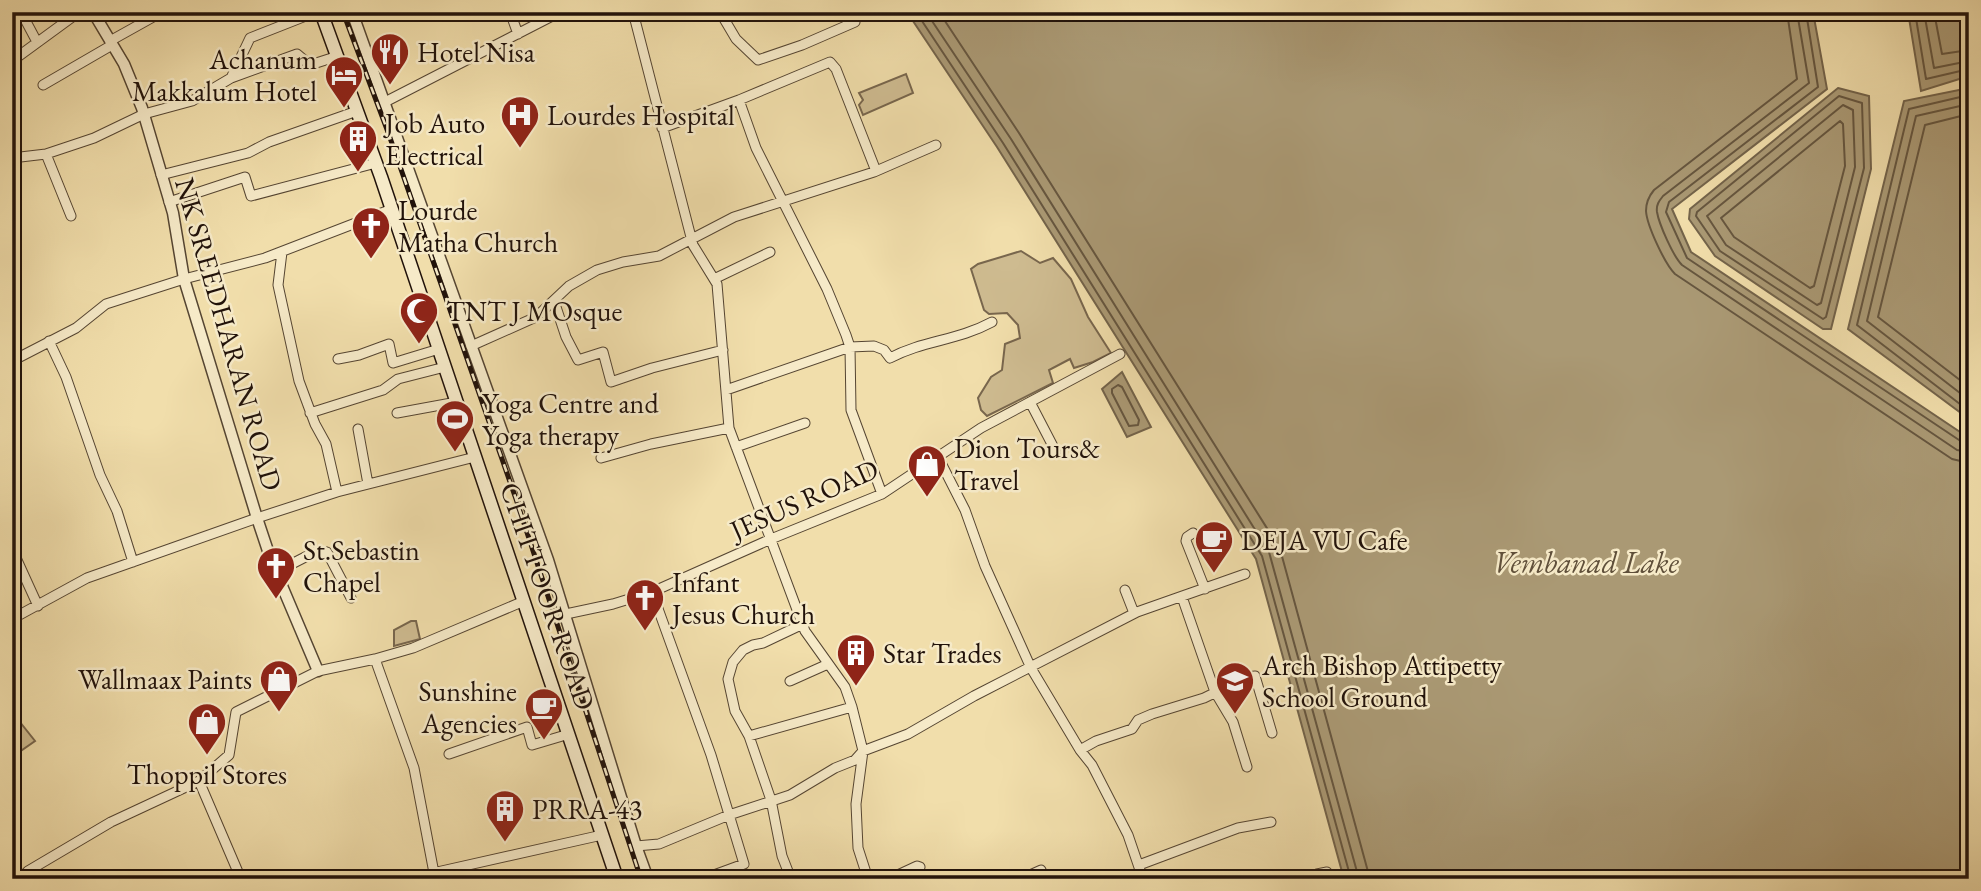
<svg xmlns="http://www.w3.org/2000/svg" width="1981" height="891" viewBox="0 0 1981 891" font-family="'EB Garamond',serif">
<style>
.green{fill:#cebb90;stroke:#78664d;stroke-width:2}
.water{fill:#aa9974;stroke:#73634a;stroke-width:2}
.lines{fill:none;stroke-linecap:round;stroke-linejoin:round}
.shore{stroke:#66563f;stroke-width:2}
.minor-casing{stroke:#554532;stroke-width:11}
.tertiary-casing{stroke:#554532;stroke-width:13}
.secondary-casing{stroke:#21120a;stroke-width:15}
.minor{stroke:#f6eac8;stroke-width:9}
.tertiary{stroke:#f6eac8;stroke-width:10}
.secondary{stroke:#f6eac8;stroke-width:12}
.rail-casing{stroke:#21120a;stroke-width:5}
.rail{stroke:#f6eac8;stroke-width:2.5;stroke-dasharray:8;stroke-linecap:butt}
.labels{text-anchor:middle;stroke-width:5;stroke-linejoin:round;paint-order:stroke}
.poi-label{font-size:28px;fill:#21120a;stroke:#f6eac8;text-anchor:start}
.street-label{font-size:28px;fill:#21120a;stroke:#f6eac8}
.water-label{font-size:30px;font-style:italic;fill:#5f4f3a;stroke:#f6eac8}
</style>
<rect width="100%" height="100%" fill="#f1deab"/>
<filter id="stains"><feTurbulence type="fractalNoise" baseFrequency=".00286" numOctaves="4"/><feColorMatrix values="0 0 0 0 .2 0 0 0 0 .09 0 0 0 0 .02 0 0 0 .5 -.17"/></filter>
<radialGradient id="worn" r=".72"><stop offset=".6" stop-color="#630" stop-opacity="0"/><stop offset="1" stop-color="#630" stop-opacity=".3"/></radialGradient>
<path class="green" d="M906,74L913,93L863,115L859,105L863,100L859,93Z
M1021,251L1040,263L1053,258L1071,279L1088,317L1111,353L1093,362L1074,368L1070,359L1049,370L1053,383L987,416L981,410L978,398L991,377L1002,370L1005,344L1020,338L1018,325L1007,313L989,314L984,310L971,269L978,264Z
M411,621H416L420,639L394,646V630Z
M12,712L35,741L12,757Z"/>
<path class="water" d="M907,12H1813L1827,89L1672,209L1691,252L1969,438V879H1344L1256,559L997,147Z
M1908,12H1969V76L1921,91Z
M1838,88L1869,96L1871,169L1831,329H1823L1715,256L1689,219L1690,209Z
M1969,88V419L1848,329L1904,101Z
M1122,372L1151,427L1127,437L1102,389Z"/>
<g class="lines">
<path class="shore" d="M916,12L1003,143L1262,556L1351,879
M926,12L1011,139L1269,552L1359,879
M939,12L1019,133L1280,549L1370,879
M1787,12L1797,79L1654,190C1649,196 1646,203 1646,211C1647,226 1665,264 1675,274L1952,459L1969,463
M1797,12L1809,83L1663,196C1659,201 1656,205 1657,212C1659,224 1673,256 1682,265L1957,450L1969,452
M1806,12L1818,87L1669,202L1666,212L1687,258L1962,442L1969,444
M1915,12L1926,79L1969,69
M1924,12L1934,68L1969,61
M1934,12L1942,54L1969,50
M1969,95L1909,109L1857,325L1969,411
M1839,96L1862,103L1864,168L1826,317L1823,319L1720,251L1696,216L1697,212Z
M1969,104L1916,116L1867,321L1969,400
M1843,105L1853,110L1855,167L1821,303L1817,305L1726,245L1707,216Z
M1969,114L1925,125L1878,317L1969,387
M1840,121L1843,124L1845,166L1814,286L1810,288L1734,237L1721,218Z
M1118,385L1122,387L1139,420L1138,425L1129,426L1112,393V389Z"/>
<g class="minor-casing">
<path id="minor" d="M21,12L37,42
M510,12L518,34
M633,12L693,245L717,284L729,428L805,631L845,687L852,707L863,751L856,804L858,848L868,879
M720,12L736,39L758,60L802,45L855,22
M110,41L162,12
M12,61L79,12
M231,78L250,38L316,12
M43,85L112,45
M739,100L756,148L827,289L846,335L850,347L851,410L882,494
M383,103L560,12
M662,128L739,100L830,62L836,69L876,171
M46,154L71,216
M12,158L46,154L94,138L144,114L192,101L231,78L297,54L310,65L338,56
M161,175L248,153L269,142L357,111
M169,202L245,177L251,196L376,163
M282,252L278,285L299,381L315,424L326,444L337,492
M714,279L770,252
M554,301L566,337L578,360L603,352L611,382L652,368L723,350
M49,341L66,377L100,475L117,511L133,562
M471,346L536,317L569,286L597,270L623,262L659,256L734,217L874,172L936,145
M338,359L359,355L389,344L393,363L439,349
M12,361L76,328L106,304L184,279L265,258L392,209
M726,390L850,347L874,346L884,350L890,358C924,340 957,341 992,322
M1030,402L1056,452
M310,413L383,390L398,379L445,367
M397,413L457,402
M358,429L368,484
M736,447L805,423
M938,457L965,510L985,566L1031,668L1080,750L1092,765L1128,835L1143,879
M601,458L651,444L729,428
M1193,533L1187,537L1186,541L1205,589
M12,549L38,606
M276,572L317,551L327,552L351,598
M1125,590L1134,613
M652,592L711,755L744,864L703,879
M1182,597L1215,692L1233,722L1247,767
M566,614L613,604L652,592L771,539L882,494L981,428L1120,354
M12,619L87,578L257,518L337,492L475,457
M375,659L414,768L434,873
M790,681L828,664
M749,736L852,707
M1080,750L1096,741L1132,729L1138,720L1152,714L1204,698L1247,677L1255,676L1272,733
M449,754L527,727L532,745L569,734
M199,781L241,879
M636,846L659,844L729,815L790,795L835,768L855,760L863,751L908,734L974,696L1137,612L1245,574
M1139,865L1238,828L1271,822
M24,879L23,876L28,871L111,822L199,781L229,755L236,712L318,671L375,659L413,648L524,601
M406,879L602,835
M791,879L782,856L771,800L749,736L735,711L728,679L733,662L743,650L753,645L763,643L803,624
M889,879L917,866L920,867
M1021,879L1041,870
M1308,879L1317,874L1327,872"/>
</g>
<g class="tertiary-casing">
<path id="tertiary" d="M93,12L124,64L142,108L173,213L184,279L257,518L271,560L318,671
M352,12L548,560L636,846L648,879"/>
</g>
<g class="secondary-casing">
<path id="secondary" d="M321,12L381,177L617,879"/>
</g>
<use href="#minor" class="minor"/>
<use href="#tertiary" class="tertiary"/>
<use href="#secondary" class="secondary"/>
<g class="rail-casing">
<path id="rail" d="M343,12L388,132L516,499L641,879"/>
</g>
<use href="#rail" class="rail"/>
</g>
<defs>
<g id="restaurant-pin" transform="scale(2.0125)"><path d="M0 17L-7.5 6A9.5 9.5 0 1 1 7.5 6Z" fill="#8f2418" stroke="#f6eac8"/><path d="M-5-6h1v4h1v-4h1v4h1v-4h1v5L-1.5 .5V6h-2V.5L-5-1ZM5-6V6H3V1.5H1.5Q1.5-4 5-6Z" fill="#fff"/></g>
<g id="hotel-pin" transform="scale(2.0125)"><path d="M0 17L-7.5 6A9.5 9.5 0 1 1 7.5 6Z" fill="#8f2418" stroke="#f6eac8"/><path d="M-6-4.5h1.5V1H6V5H4.5V3h-9V5H-6ZM-4 0a1.8 1.8 0 1 1 3.6 0ZM.5 0V-2.5h3Q6-2.5 6 0Z" fill="#fff"/></g>
<g id="hospital-pin" transform="scale(2.0125)"><path d="M0 17L-7.5 6A9.5 9.5 0 1 1 7.5 6Z" fill="#8f2418" stroke="#f6eac8"/><path d="M-5-5h3v3.5h4V-5h3V5h-3V1.5h-4V5h-3Z" fill="#fff"/></g>
<g id="building-pin" transform="scale(2.0125)"><path d="M0 17L-7.5 6A9.5 9.5 0 1 1 7.5 6Z" fill="#8f2418" stroke="#f6eac8"/><path d="M-4-6H4V6H1V3H-1V6H-4ZM-2.5-4.3h1.7v1.8h-1.7ZM.8-4.3h1.7v1.8H.8ZM-2.5-1h1.7V.8h-1.7ZM.8-1h1.7V.8H.8Z" fill="#fff"/></g>
<g id="church-pin" transform="scale(2.0125)"><path d="M0 17L-7.5 6A9.5 9.5 0 1 1 7.5 6Z" fill="#8f2418" stroke="#f6eac8"/><path d="M-1.2-6h2.4v3.5h3.3v2.4h-3.3V6h-2.4V-.1h-3.3v-2.4h3.3Z" fill="#fff"/></g>
<g id="mosque-pin" transform="scale(2.0125)"><path d="M0 17L-7.5 6A9.5 9.5 0 1 1 7.5 6Z" fill="#8f2418" stroke="#f6eac8"/><path d="M3.5-4.9A6 6 0 1 0 3.5 4.9A5 5 0 1 1 3.5-4.9Z" fill="#fff"/></g>
<g id="stadium-pin" transform="scale(2.0125)"><path d="M0 17L-7.5 6A9.5 9.5 0 1 1 7.5 6Z" fill="#8f2418" stroke="#f6eac8"/><path d="M0-5a6.5 5 0 1 0 0 10a6.5 5 0 1 0 0-10ZM-3.5-1.8h7v3.6h-7Z" fill="#fff"/></g>
<g id="shop-pin" transform="scale(2.0125)"><path d="M0 17L-7.5 6A9.5 9.5 0 1 1 7.5 6Z" fill="#8f2418" stroke="#f6eac8"/><path d="M-5-2.5h2.3a2.7 3.5 0 0 1 5.4 0H5L5.5 6h-11ZM-1.5-2.5h3a1.5 2.3 0 0 0-3 0Z" fill="#fff"/></g>
<g id="cafe-pin" transform="scale(2.0125)"><path d="M0 17L-7.5 6A9.5 9.5 0 1 1 7.5 6Z" fill="#8f2418" stroke="#f6eac8"/><path d="M-5.5-4.5H6V0H3Q3 3.5 0 3.5H-2.5Q-5.5 3.5-5.5 0ZM3-3.2v2h1.7v-2ZM-6 4.5H4V6H-6Z" fill="#fff"/></g>
<g id="school-pin" transform="scale(2.0125)"><path d="M0 17L-7.5 6A9.5 9.5 0 1 1 7.5 6Z" fill="#8f2418" stroke="#f6eac8"/><path d="M0-5L7-2L0 1L-7-2ZM-4 1L0 2.5L4 1V4Q0 6-4 4Z" fill="#fff"/></g>
</defs>
<g fill-rule="evenodd">
<use href="#restaurant-pin" x="390" y="52"/>
<use href="#hotel-pin" x="344" y="75"/>
<use href="#hospital-pin" x="520" y="115"/>
<use href="#building-pin" x="358" y="139"/>
<use href="#church-pin" x="371" y="226"/>
<use href="#mosque-pin" x="419" y="311"/>
<use href="#stadium-pin" x="455" y="419"/>
<use href="#shop-pin" x="927" y="464"/>
<use href="#cafe-pin" x="1214" y="540"/>
<use href="#church-pin" x="276" y="566"/>
<use href="#church-pin" x="645" y="598"/>
<use href="#building-pin" x="856" y="653"/>
<use href="#shop-pin" x="279" y="679"/>
<use href="#school-pin" x="1235" y="681"/>
<use href="#cafe-pin" x="544" y="707"/>
<use href="#shop-pin" x="207" y="722"/>
<use href="#building-pin" x="505" y="809"/>
</g>
<g class="labels">
<g class="poi-label">
<text x="417" y="62">Hotel Nisa</text>
<text x="317" y="69" text-anchor="end">Achanum<tspan x="317" dy="32">Makkalum Hotel</tspan></text>
<text x="547" y="125">Lourdes Hospital</text>
<text x="385" y="133">Job Auto<tspan x="385" dy="32">Electrical</tspan></text>
<text x="398" y="220">Lourde<tspan x="398" dy="32">Matha Church</tspan></text>
<text x="446" y="321">TNT J MOsque</text>
<text x="482" y="413">Yoga Centre and<tspan x="482" dy="32">Yoga therapy</tspan></text>
<text x="954" y="458">Dion Tours&amp;<tspan x="954" dy="32">Travel</tspan></text>
<text x="1241" y="550">DEJA VU Cafe</text>
<text x="303" y="560">St.Sebastin<tspan x="303" dy="32">Chapel</tspan></text>
<text x="672" y="592">Infant<tspan x="672" dy="32">Jesus Church</tspan></text>
<text x="883" y="663">Star Trades</text>
<text x="1262" y="675">Arch Bishop Attipetty<tspan x="1262" dy="32">School Ground</tspan></text>
<text x="252" y="689" text-anchor="end">Wallmaax Paints</text>
<text x="517" y="701" text-anchor="end">Sunshine<tspan x="517" dy="32">Agencies</tspan></text>
<text x="207" y="784" text-anchor="middle">Thoppil Stores</text>
<text x="532" y="819">PRRA-43</text>
</g>
<g class="street-label">
<text transform="translate(229 334) rotate(74)" y="10">NK SREEDHARAN ROAD</text>
<text transform="translate(804 499) rotate(-24)" y="10">JESUS ROAD</text>
<text transform="translate(548 596) rotate(71)" y="10">CHITTOOR ROAD</text>
</g>
<g class="water-label">
<text x="1586" y="573">Vembanad Lake</text>
</g>
</g>
<rect width="1981" height="891" fill="none" stroke="#f1deab" stroke-width="42"/>
<rect x="14" y="14" width="1953" height="863" fill="none" stroke="#21120a" stroke-width="3.5"/>
<rect x="21" y="21" width="1939" height="849" fill="none" stroke="#21120a" stroke-width="2"/>
<rect width="100%" height="100%" filter="url(#stains)"/>
<rect width="100%" height="100%" fill="url(#worn)"/>
</svg>
